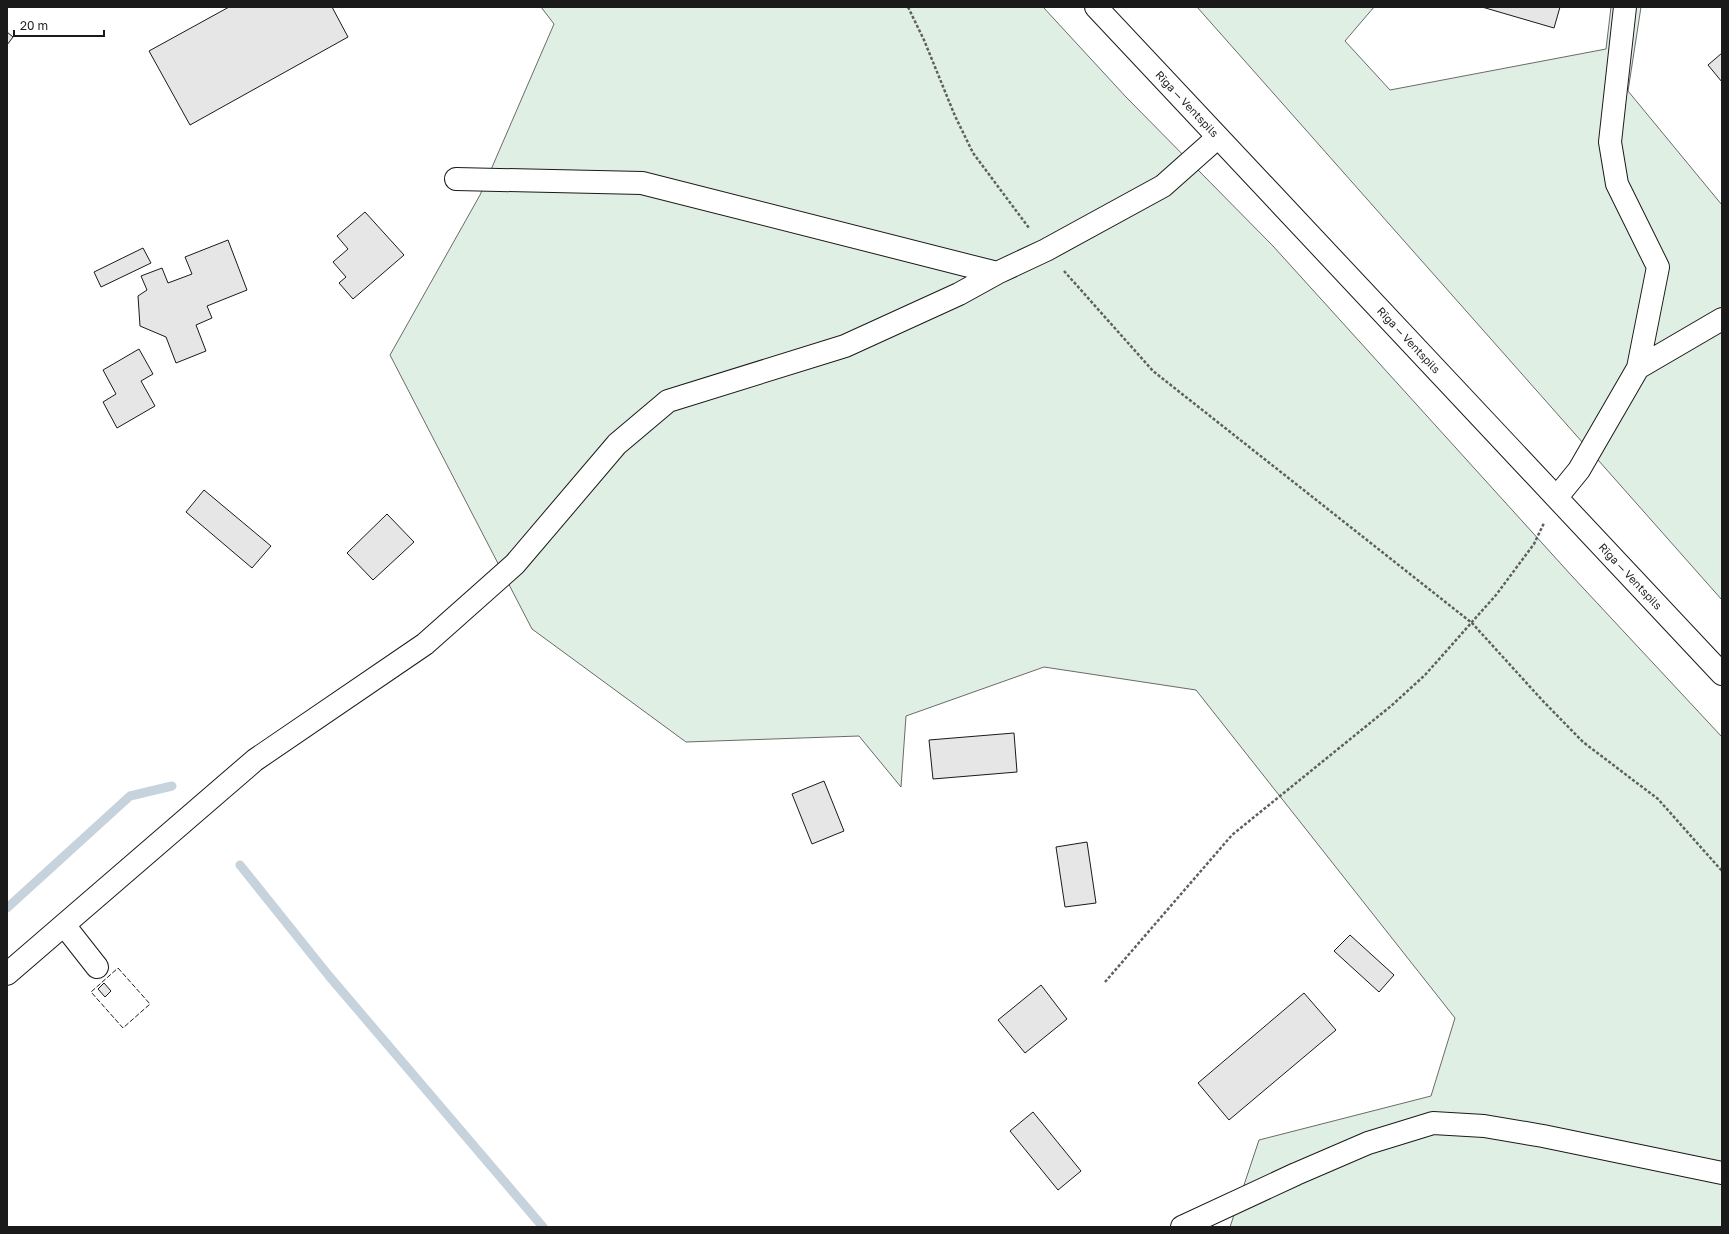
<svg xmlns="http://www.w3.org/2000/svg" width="1729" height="1234" viewBox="0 0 1729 1234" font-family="'Golos Text',sans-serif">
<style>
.green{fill:#e0efe3;stroke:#6a6a6a}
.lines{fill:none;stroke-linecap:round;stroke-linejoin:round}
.stream{stroke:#c6d2dc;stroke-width:9}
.building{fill:#e6e6e6;stroke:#1a1a1a}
.minor-casing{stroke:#1a1a1a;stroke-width:24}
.highway-casing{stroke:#1a1a1a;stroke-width:24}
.path{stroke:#5f5f5f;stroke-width:2.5;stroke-dasharray:3 2;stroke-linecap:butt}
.minor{stroke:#fff;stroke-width:22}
.highway{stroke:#fff;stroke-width:22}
.fence{stroke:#1a1a1a;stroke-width:1;stroke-dasharray:5 2;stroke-linecap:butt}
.labels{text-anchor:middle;stroke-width:3;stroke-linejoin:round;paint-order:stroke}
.street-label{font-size:11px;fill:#1a1a1a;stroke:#fff}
</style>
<rect width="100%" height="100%" fill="#fff"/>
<path class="green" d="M541,7H1043L1126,97L1273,246L1571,575L1722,737V1227H1230L1259,1140L1431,1096L1455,1018L1196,690L1044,667L906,716L901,787L859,736L686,742L532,629L390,355L480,195L554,24Z
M1197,7H1374L1345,41L1390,90L1606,49L1611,7H1641L1628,91L1722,205V600Z"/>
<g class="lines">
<path class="stream" d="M240,865L329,976L543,1227
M7,908L130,796L172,786"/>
</g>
<path class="building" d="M229,7H332L348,37L190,125L149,51Z
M1482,7H1560L1554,28Z
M7,32L13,37L7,45Z
M1722,53V82L1708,65Z
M365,212L404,255L353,299L339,283L346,277L333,262L348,249L337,236Z
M228,240L247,290L207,306L212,318L196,325L206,351L176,363L166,337L140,326L138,296L147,290L141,276L162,268L168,283L192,274L185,257Z
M143,248L151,263L101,287L94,272Z
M139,349L153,374L141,381L155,406L117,428L103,402L116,394L103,370Z
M204,490L271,546L252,568L186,512Z
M387,514L414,542L373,580L347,553Z
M1014,733L1017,772L933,779L929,740Z
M824,781L844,831L812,844L792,794Z
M1087,842L1096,903L1065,907L1056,847Z
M1350,935L1394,975L1379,992L1334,951Z
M104,983L111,991L105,997L98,989Z
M1041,985L1067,1019L1025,1053L998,1020Z
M1304,993L1336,1030L1229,1120L1198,1083Z
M1033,1112L1081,1171L1058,1190L1010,1131Z"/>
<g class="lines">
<g class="minor-casing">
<path id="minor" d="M456,179L642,183L997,273
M1638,368L1722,319
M1557,497L1579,470L1638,368L1658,267L1617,184L1610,142L1625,7
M64,925L97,967
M7,974L255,760L425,644L515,564L617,444L668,401L845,346L959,294L997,273L1046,250L1163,186L1217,138
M1182,1227L1296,1174L1368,1143L1433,1123L1484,1126L1543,1136L1722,1173"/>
</g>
<g class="highway-casing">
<g id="highway">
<path id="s1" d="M1096,7L1722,674"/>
</g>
</g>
<path class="path" d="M908,7L924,40L955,116L973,153L1029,228
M1064,271L1153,371L1472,623L1542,700L1583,742L1658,799L1722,871
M1105,982L1232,835L1391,706L1425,675L1496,595L1534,544L1544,523"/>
<use href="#minor" class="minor"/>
<use href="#highway" class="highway"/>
<path class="fence" d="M118,968L150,1004L123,1028L91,992Z"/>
</g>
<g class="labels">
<g class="street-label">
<text dy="4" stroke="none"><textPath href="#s1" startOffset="133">Rīga — Ventspils</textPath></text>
<text dy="4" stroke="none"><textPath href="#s1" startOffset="457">Rīga — Ventspils</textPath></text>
<text dy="4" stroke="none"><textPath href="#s1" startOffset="781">Rīga — Ventspils</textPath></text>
</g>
</g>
<rect width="1729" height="1234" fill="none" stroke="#1a1a1a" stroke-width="16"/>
<path d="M14 30v6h90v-6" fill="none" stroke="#1a1a1a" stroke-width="2"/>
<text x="20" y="30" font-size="12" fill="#1a1a1a" stroke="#ffffff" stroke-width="3" paint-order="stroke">20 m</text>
</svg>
